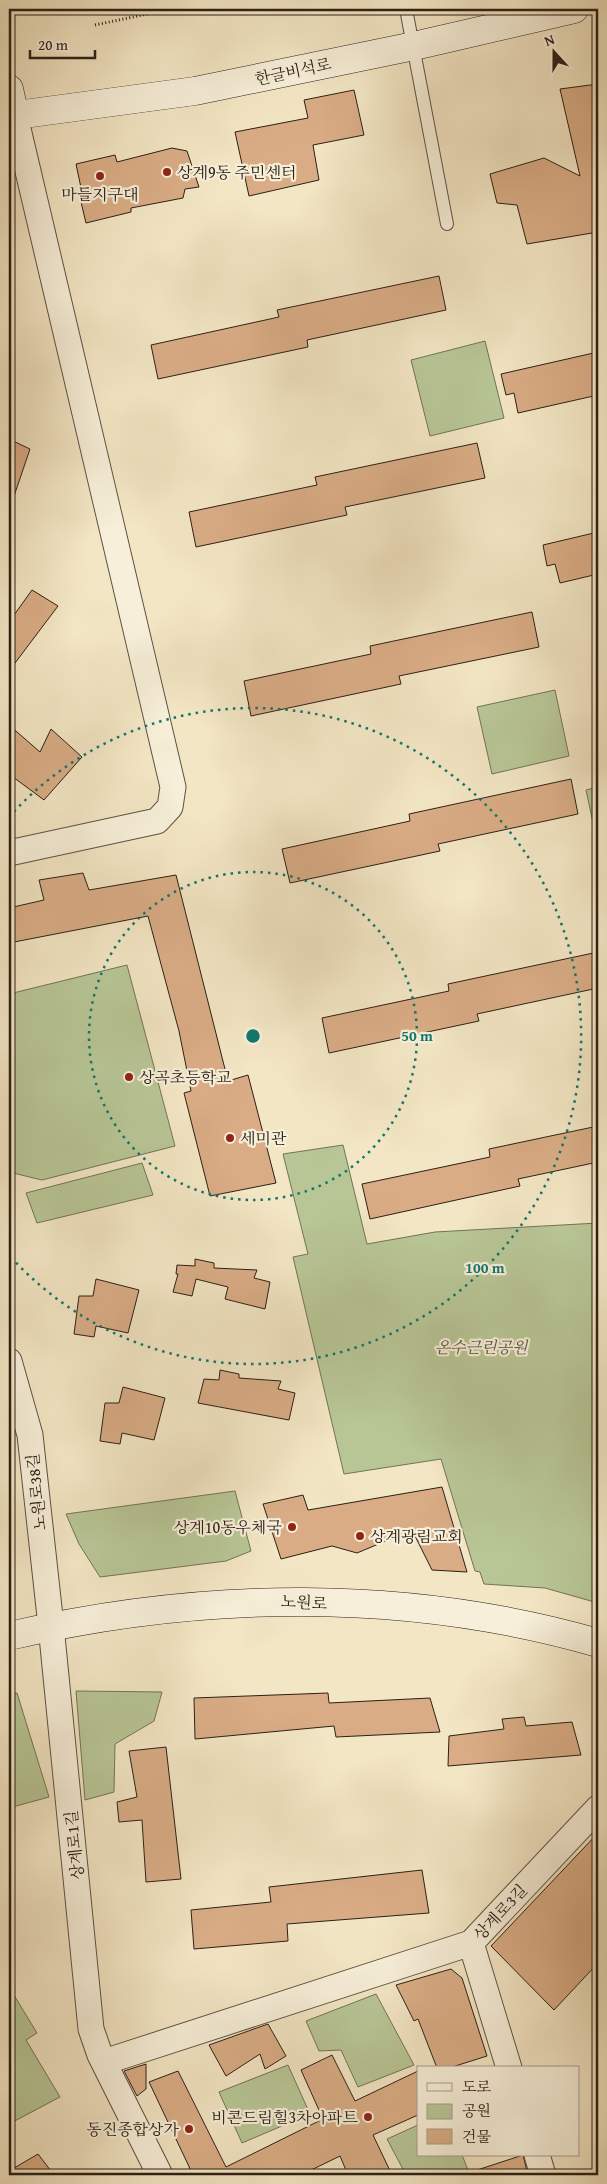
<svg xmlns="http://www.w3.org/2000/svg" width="607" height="2184" viewBox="0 0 607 2184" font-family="'Gentium Book Plus','Noto Serif KR',serif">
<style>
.green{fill:#b8c696;stroke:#727356}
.building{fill:#d9ac85;stroke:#2b2017}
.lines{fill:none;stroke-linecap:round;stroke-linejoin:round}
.lane-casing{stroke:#5d5242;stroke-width:14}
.street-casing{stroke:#5d5242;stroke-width:27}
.secondary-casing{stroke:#2b2017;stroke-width:29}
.path{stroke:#2b2017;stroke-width:3;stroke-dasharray:1 2.5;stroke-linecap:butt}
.lane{stroke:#f7efd9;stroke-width:12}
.street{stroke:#f7efd9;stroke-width:25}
.secondary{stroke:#f7efd9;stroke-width:28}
.ring{fill:none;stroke:#0f766e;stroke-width:2.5;stroke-dasharray:2.5 5}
.poi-dot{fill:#8f2418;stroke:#f7efd9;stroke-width:2}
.labels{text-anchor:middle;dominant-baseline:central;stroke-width:4.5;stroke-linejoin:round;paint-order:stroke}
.street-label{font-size:16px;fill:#2b2017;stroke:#f7efd9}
.poi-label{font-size:16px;fill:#2b2017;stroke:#f7efd9;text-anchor:start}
.park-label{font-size:16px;font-style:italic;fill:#55523d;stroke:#f7efd9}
.centre{fill:#0f766e;stroke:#f7efd9;stroke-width:2.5}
.ring-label{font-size:15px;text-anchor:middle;font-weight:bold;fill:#0f766e;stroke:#f7efd9;stroke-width:4.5;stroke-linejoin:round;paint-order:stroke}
</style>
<rect width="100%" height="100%" fill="#f3e6c4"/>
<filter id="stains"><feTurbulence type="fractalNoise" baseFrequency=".004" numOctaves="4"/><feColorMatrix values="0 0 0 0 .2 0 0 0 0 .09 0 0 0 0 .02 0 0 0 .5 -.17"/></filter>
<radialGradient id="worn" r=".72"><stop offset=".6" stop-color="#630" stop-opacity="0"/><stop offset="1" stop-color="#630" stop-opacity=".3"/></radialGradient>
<g class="green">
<polygon points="485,341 504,418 430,436 411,360"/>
<polygon points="555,690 569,756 492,774 477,707"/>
<polygon points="598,787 598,846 586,790"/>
<polygon points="127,965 175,1146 42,1180 9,1172 9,994"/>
<polygon points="343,1145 367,1244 435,1232 598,1223 598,1603 545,1588 484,1584 480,1572 475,1571 441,1459 344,1474 293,1257 308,1254 283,1154"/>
<polygon points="142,1163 153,1195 37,1223 26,1193"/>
<polygon points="235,1491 251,1551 226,1561 100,1577 79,1544 66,1514"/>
<polygon points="76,1691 162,1692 154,1721 115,1744 114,1792 85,1800"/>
<polygon points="17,1693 49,1797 9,1808 9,1695"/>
<polygon points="9,1987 37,2033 26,2040 60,2097 9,2124"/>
<polygon points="376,1994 414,2065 358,2087 341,2050 319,2051 306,2021"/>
<polygon points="288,2065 310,2114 242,2143 219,2092"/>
<polygon points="418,2125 418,2155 462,2155 470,2175 406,2175 387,2139"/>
</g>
<g class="building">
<polygon points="598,84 598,232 527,244 517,205 497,203 490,174 544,158 580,176 560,89"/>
<polygon points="354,90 364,135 313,145 319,180 249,196 235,132 308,118 304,100"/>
<polygon points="172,148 187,151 199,187 185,189 183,198 131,208 131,212 86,223 81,202 84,202 76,164 115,155 117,162"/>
<polygon points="439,276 446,310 307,340 308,347 158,379 151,345 279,317 277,310"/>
<polygon points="598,352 598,395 518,413 514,393 506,395 501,374"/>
<polygon points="9,439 30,449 12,502 9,501"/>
<polygon points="477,443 485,478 345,507 347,515 196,547 189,512 317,485 315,477"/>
<polygon points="598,532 598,574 560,583 555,564 547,566 543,545"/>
<polygon points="32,590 58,606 9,671 9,622"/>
<polygon points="532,612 539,647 399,676 401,684 251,716 244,681 371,654 370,646"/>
<polygon points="9,725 40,752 51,729 82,757 44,800 9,774"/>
<polygon points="571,779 578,814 438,844 440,851 290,883 282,849 410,821 409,814"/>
<polygon points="83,873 89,890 176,875 228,1081 248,1075 276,1183 210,1196 184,1093 191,1091 179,1031 148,916 9,943 9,908 44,900 39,880"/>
<polygon points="598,952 598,988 477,1014 479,1021 329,1053 322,1018 449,991 448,984"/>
<polygon points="598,1126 598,1162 518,1179 520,1186 370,1219 362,1184 490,1157 489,1149"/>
<polygon points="195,1259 214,1263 214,1268 257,1270 254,1278 270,1282 265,1309 225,1299 228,1287 196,1279 192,1296 173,1292 178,1274 176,1274 177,1265 195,1266"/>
<polygon points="96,1279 139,1290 128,1333 96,1326 94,1337 74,1334 79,1296 93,1296"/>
<polygon points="220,1370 239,1374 239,1378 281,1381 278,1389 295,1393 289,1420 198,1403 204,1379 219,1380"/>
<polygon points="123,1387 165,1398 154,1440 122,1433 120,1444 100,1441 105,1403 119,1403"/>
<polygon points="442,1487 467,1572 432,1570 412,1530 357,1553 332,1546 281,1559 263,1504 303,1495 308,1510"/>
<polygon points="328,1693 329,1703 430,1698 440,1732 336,1737 334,1726 195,1739 194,1698"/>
<polygon points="524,1717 526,1726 572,1722 581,1755 448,1766 449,1736 504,1729 502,1719"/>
<polygon points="166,1747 181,1879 146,1882 142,1820 119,1822 117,1802 137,1797 129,1751"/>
<polygon points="598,1833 598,1963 554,2010 491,1946"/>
<polygon points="422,1870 429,1913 287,1924 288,1941 194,1949 191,1910 271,1902 269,1887"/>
<polygon points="451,1969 462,1978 487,2056 449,2068 437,2068 418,2019 414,2021 396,1985"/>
<polygon points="268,2024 286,2056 265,2069 260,2054 226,2076 209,2045"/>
<polygon points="332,2055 355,2101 418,2071 418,2115 373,2135 392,2175 348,2175 340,2156 301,2175 193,2175 149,2082 178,2071 226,2167 323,2119 301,2070"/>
<polygon points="146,2064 146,2089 137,2096 124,2071"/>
<polygon points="38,2154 54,2175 9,2175 9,2171"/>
<polygon points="523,2155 528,2175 471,2175 471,2172"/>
</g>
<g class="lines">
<g class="lane-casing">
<polyline id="lane" points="406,9 447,224"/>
</g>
<g class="street-casing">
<g id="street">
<polyline points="9,853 157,821 170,807 173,787 15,116"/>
<polyline points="9,1361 30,1435 51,1626 91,2029 100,2055 160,2175"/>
<polyline points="471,1943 509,2068"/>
<polyline points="104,2062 471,1943 598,1808"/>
<polyline points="537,2155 543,2175"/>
</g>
</g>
<g class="secondary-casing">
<g id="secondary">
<polyline points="9,89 15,116"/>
<polyline points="9,116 195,91 414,46 574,9"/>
<path d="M 9,1636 C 202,1591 407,1588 598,1643"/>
</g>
</g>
<polyline class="path" points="95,25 171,9"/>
<use href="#lane" class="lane"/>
<use href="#street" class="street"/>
<use href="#secondary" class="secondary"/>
</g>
<g class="ring">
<circle cx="253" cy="1036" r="164"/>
<path d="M9 817A328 328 0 1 1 9 1255"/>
</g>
<g class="poi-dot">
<circle cx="167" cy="172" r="5"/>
<circle cx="100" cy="176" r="5"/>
<circle cx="129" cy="1077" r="5"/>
<circle cx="230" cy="1138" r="5"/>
<circle cx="292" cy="1527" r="5"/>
<circle cx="360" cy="1536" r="5"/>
<circle cx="368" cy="2117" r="5"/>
<circle cx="189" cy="2129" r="5"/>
</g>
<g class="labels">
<g class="street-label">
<text transform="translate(293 71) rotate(-12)">한글비석로</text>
<text transform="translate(36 1492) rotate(-96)">노원로38길</text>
<text transform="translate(304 1602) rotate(3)">노원로</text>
<text transform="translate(74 1845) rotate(-96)">상계로1길</text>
<text transform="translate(500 1912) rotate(-47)">상계로3길</text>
</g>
<g class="poi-label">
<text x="177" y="172">상계9동 주민센터</text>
<text x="100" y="194" text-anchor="middle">마들지구대</text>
<text x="139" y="1077">상곡초등학교</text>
<text x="240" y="1138">세미관</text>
<text x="282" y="1527" text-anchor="end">상계10동우체국</text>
<text x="370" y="1536">상계광림교회</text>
<text x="358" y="2117" text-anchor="end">비콘드림힐3차아파트</text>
<text x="179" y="2129" text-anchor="end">동진종합상가</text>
</g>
<g class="park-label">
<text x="481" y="1347">온수근린공원</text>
</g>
</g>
<circle cx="253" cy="1036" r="8" class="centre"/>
<g class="ring-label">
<text x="417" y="1041">50 m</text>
<text x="485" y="1273">100 m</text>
</g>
<rect width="607" height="2184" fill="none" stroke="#f3e6c4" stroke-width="30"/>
<rect x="10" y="10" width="587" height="2164" fill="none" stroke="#2b2017" stroke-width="2.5"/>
<rect x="15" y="15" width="577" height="2154" fill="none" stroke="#2b2017"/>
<rect x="417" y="2066" width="162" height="90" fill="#f7efd9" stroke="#a59c8b"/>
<rect x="427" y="2083" width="25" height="8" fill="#f7efd9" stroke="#a59c8b"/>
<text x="462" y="2092" font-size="15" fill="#2b2017">도로</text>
<rect x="427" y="2104" width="25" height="15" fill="#b8c696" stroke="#a59c8b"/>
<text x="462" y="2116" font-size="15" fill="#2b2017">공원</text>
<rect x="427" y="2129" width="25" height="15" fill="#d9ac85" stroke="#a59c8b"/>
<text x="462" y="2142" font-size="15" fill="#2b2017">건물</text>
<g transform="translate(554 52) rotate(339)" stroke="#f7efd9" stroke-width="4" paint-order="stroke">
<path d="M0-4L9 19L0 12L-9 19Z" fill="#2b2017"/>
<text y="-8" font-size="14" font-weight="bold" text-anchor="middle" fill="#2b2017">N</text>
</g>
<path d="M30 50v8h65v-8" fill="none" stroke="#2b2017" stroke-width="2.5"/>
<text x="38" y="50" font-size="15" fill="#2b2017" stroke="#f7efd9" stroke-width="4" paint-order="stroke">20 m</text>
<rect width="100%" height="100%" filter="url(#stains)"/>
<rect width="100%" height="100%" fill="url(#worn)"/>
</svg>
